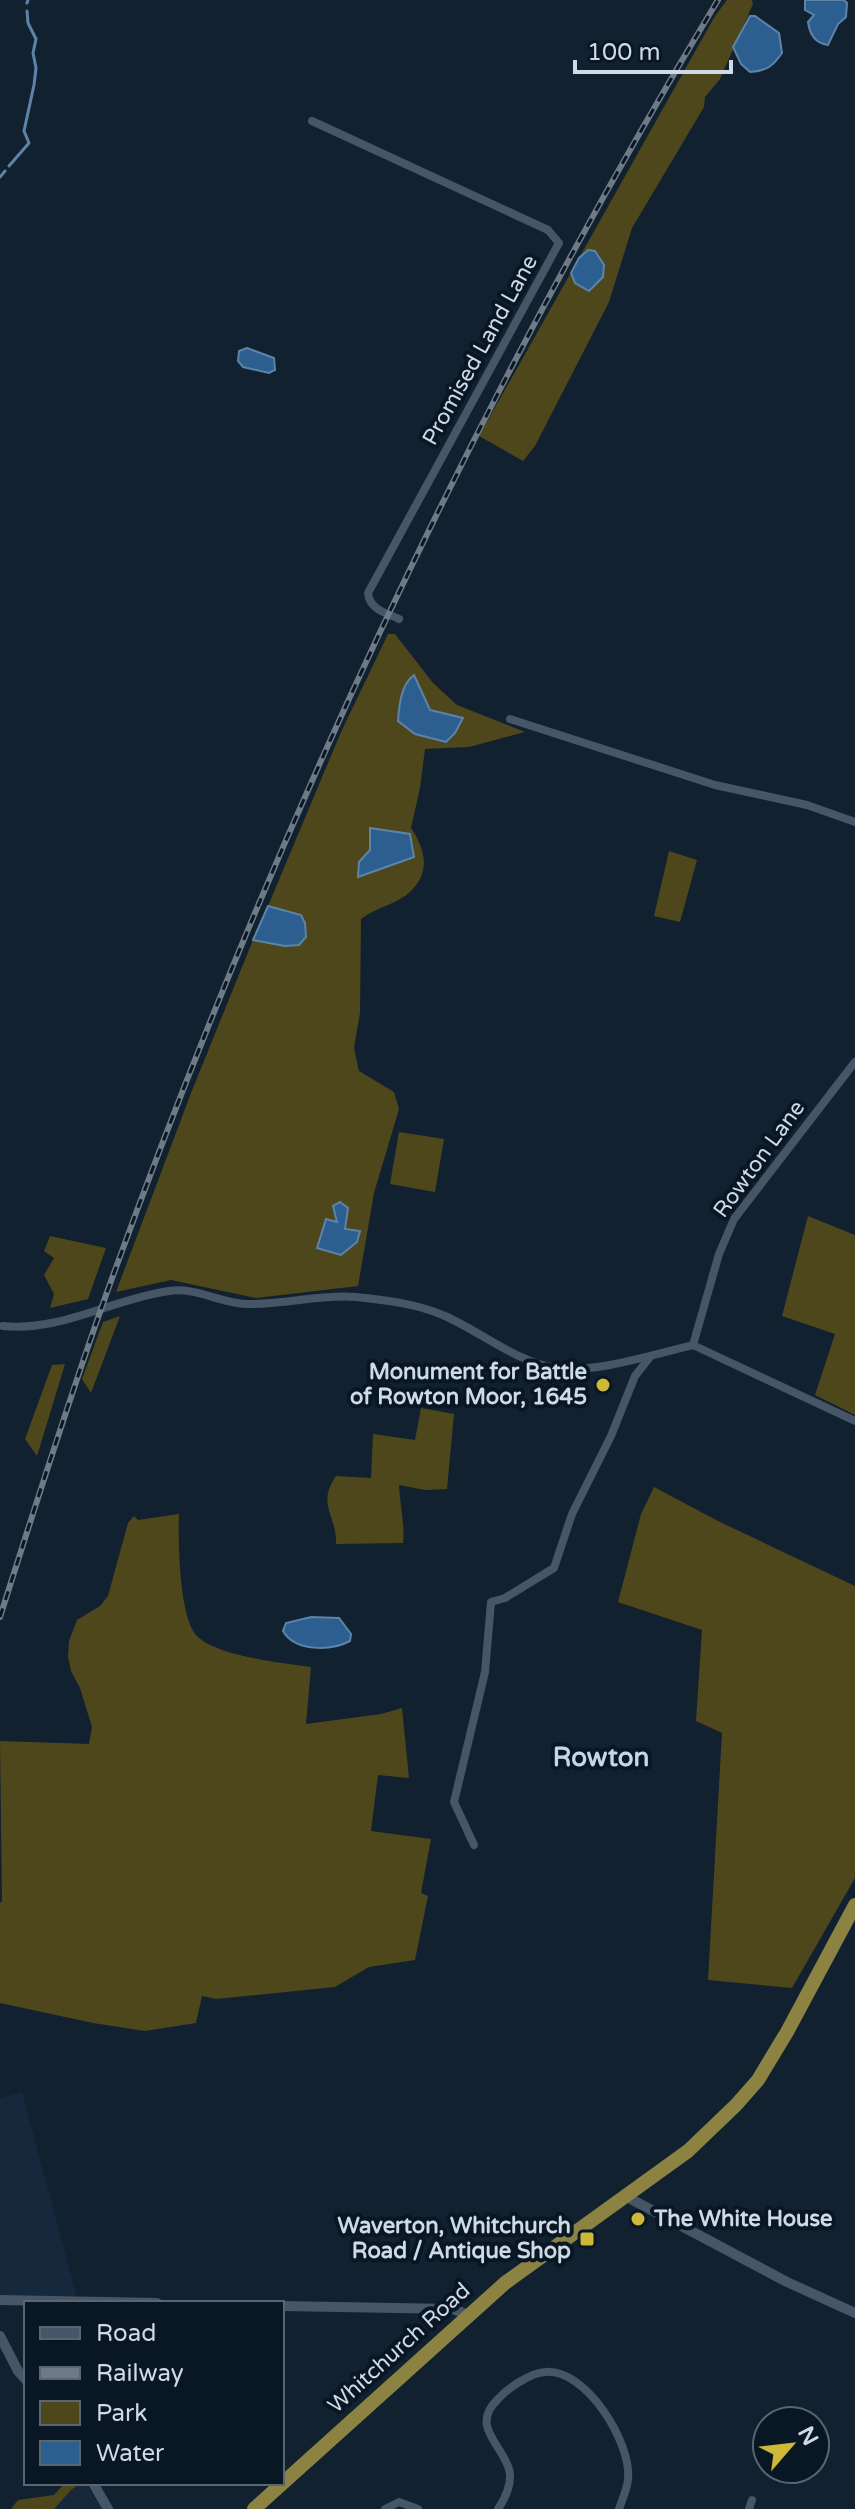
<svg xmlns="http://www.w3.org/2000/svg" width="855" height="2509" viewBox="0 0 855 2509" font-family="'Varela Round',sans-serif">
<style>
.built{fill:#15283c}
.green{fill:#4e471b;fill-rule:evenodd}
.water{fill:#2c5f8f;stroke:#5d84a8;stroke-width:2}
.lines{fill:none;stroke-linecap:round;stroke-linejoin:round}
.stream{stroke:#5d84a8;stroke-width:3}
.minor{stroke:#465667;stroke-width:8}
.tertiary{stroke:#465667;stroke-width:10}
.trunk{stroke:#8c8343;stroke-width:14}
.rail-casing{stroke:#6e7a86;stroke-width:6}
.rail{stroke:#091725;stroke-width:3;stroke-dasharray:9;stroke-linecap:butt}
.poi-dot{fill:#ceb837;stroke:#091725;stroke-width:3}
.labels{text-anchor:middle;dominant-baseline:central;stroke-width:8;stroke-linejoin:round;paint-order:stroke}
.street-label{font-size:22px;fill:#d0dae4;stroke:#091725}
.poi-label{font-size:22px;font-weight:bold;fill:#d0dae4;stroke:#091725;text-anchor:end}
.quarter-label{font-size:26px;font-weight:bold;fill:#c4d7ea;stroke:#091725}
</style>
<rect width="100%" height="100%" fill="#12212f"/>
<g class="built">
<polygon points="22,2092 78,2301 0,2300 0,2098"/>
<polygon points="65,2483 85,2483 102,2509 11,2509 18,2500 54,2495"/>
</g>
<g class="green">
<polygon points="727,0 752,0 753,4 720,79 705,97 704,107 632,228 609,302 535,446 523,461 479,436 715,16"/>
<path d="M 388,634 L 395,634 L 433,683 L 457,705 L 525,732 L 469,747 L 425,749 L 420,788 L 411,828 C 425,849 431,871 411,891 C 398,904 376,907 361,919 L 360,1013 L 354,1048 L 359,1071 L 394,1092 L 399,1109 L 374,1193 L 358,1286 L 256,1298 L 171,1280 L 116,1292 L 191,1093 L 253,940 L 285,946 L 293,944 L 301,915 L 268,906 L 341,732 ZM 370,850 L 414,857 L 358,877 Z"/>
<polygon points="669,851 697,860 680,922 654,916"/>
<polygon points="399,1132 444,1139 435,1192 390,1184"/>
<polygon points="808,1216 855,1235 855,1415 815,1395 835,1334 782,1316"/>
<polygon points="50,1236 106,1248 88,1299 50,1308 54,1294 44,1275 54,1258 44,1251"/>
<polygon points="120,1316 91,1393 82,1379 103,1322"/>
<polygon points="65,1364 37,1456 25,1439 52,1365"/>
<path d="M 421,1408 L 454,1414 L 447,1489 L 425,1490 L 399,1485 C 400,1505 405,1524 403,1543 L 336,1544 C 337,1515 316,1505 336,1476 L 371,1478 L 373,1434 L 415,1440 Z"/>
<polygon points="654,1487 718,1521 855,1586 855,1878 792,1988 708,1980 722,1733 696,1721 702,1630 618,1602 641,1514"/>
<path d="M 179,1514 C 178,1540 179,1618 197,1636 C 216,1656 283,1663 311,1667 L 306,1724 L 381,1714 L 402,1708 L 409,1778 L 378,1775 L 371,1831 L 431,1839 L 421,1893 L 428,1896 L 415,1960 L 369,1967 L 335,1987 L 216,1999 L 202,1996 L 196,2023 L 145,2031 L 93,2023 L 0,2003 L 0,1903 L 2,1901 L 0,1741 L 89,1744 L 92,1727 L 80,1688 L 71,1671 L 68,1657 L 69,1641 L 77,1620 L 100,1606 L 108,1596 L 128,1523 L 134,1516 L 138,1520 Z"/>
<polygon points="65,2483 81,2483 71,2490 54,2509 11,2509 18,2500 54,2495"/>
</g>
<g class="water">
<path d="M 805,0 L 844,0 L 847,3 L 846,17 L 838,24 L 828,45 C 815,43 810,35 808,22 L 814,15 L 805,10 Z"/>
<path d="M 750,16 L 755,16 L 779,33 L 782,53 C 773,66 767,71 750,72 L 741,64 L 733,47 Z"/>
<polygon points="588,250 595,251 604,265 603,277 589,291 575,283 571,273 579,258"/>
<polygon points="247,348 274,358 275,370 269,373 243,367 238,361 239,351"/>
<path d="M 414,675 L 430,710 L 463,718 L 455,733 L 446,742 L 415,734 L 398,721 C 399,706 401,684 414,675 Z"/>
<polygon points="370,828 410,834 414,857 358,877 359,862 370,850"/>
<polygon points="268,906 301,915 305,923 306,937 299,945 285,946 253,940"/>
<polygon points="340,1202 348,1208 345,1229 360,1231 357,1242 341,1255 317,1248 326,1219 337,1222 333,1206"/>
<path d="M 311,1617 L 339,1618 L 351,1634 L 350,1641 C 331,1651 295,1652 283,1631 L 286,1623 Z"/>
</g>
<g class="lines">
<g class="stream">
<polyline points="27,3 28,0"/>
<polyline points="9,166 29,143 24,131 34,85 36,68 33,53 36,39 28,23 27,11"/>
<polyline points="0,177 5,171"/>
</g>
<g class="minor">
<path d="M 312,121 L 548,230 L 559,243 L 368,593 C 369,609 386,613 399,619"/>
<polyline points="510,719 715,785 807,805 855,822"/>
<path d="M 3,1326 C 61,1332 112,1299 169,1291 C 195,1287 221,1303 246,1304 C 283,1305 320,1294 356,1297 C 386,1300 418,1304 445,1316 C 481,1332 515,1361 555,1368 C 592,1374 656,1354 693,1345"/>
<polyline points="693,1345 719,1254 734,1219 855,1062"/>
<polyline points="693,1345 855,1421"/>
<polyline points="474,1845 454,1802 485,1672 491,1602 505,1598 554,1568 572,1514 611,1436 635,1376 650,1357"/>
<polyline points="385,2509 399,2502 418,2509"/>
<path d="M 498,2509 C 505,2499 513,2482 509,2469 C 501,2443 470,2426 498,2399 C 508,2388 530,2373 545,2372 C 586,2368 632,2443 628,2480 C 627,2489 622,2500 619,2509"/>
<polyline points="749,2509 752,2500"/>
</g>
<g class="tertiary">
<polyline points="627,2197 787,2282 855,2313"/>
<polyline points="0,2300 157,2303"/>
<polyline points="282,2306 453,2309 468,2315"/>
<polyline points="0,2336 18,2371 26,2380"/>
<polyline points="93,2483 108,2509"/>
</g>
<polyline class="trunk" points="254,2509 505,2283 688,2151 736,2105 758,2080 787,2032 855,1905"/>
<g class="rail-casing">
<path id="rail" d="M 0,1617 C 34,1510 68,1402 106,1295 C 268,845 471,409 718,0"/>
</g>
<use href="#rail" class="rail"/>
</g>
<g class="poi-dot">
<circle cx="603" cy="1385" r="8"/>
<circle cx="638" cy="2219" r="8"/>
<rect x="579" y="2231" width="16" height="16" rx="4"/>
</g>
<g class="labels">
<g class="street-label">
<text transform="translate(480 350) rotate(-61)">Promised Land Lane</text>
<text transform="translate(759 1159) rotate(-54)">Rowton Lane</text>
<text transform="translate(399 2348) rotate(-42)">Whitchurch Road</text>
</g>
<g class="poi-label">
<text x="587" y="1372">Monument for Battle<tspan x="587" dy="25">of Rowton Moor, 1645</tspan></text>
<text x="654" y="2219" text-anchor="start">The White House</text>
<text x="571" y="2226">Waverton, Whitchurch<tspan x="571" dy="25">Road / Antique Shop</tspan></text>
</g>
<g class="quarter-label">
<text x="601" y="1757">Rowton</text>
</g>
</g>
<rect x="24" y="2301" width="260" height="184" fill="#091725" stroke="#596571" stroke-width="2"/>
<rect x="40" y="2327" width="40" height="12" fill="#465667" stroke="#596571" stroke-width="2"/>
<text x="96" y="2341" font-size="24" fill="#d0dae4">Road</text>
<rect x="40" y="2367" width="40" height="12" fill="#6e7a86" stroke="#596571" stroke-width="2"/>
<text x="96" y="2381" font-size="24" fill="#d0dae4">Railway</text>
<rect x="40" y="2401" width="40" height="24" fill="#4e471b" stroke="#596571" stroke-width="2"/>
<text x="96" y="2421" font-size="24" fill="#d0dae4">Park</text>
<rect x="40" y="2441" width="40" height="24" fill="#2c5f8f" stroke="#596571" stroke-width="2"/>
<text x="96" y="2461" font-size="24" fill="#d0dae4">Water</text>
<g transform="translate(791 2445) rotate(62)"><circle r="38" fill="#091725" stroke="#596571" stroke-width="2"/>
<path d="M0-6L14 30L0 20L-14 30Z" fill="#ceb837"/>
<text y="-12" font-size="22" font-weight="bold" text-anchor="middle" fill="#d0dae4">N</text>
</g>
<path d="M575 60v12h156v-12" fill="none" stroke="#d0dae4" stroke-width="4"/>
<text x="587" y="60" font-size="24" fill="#d0dae4" stroke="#091725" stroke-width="6" paint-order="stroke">100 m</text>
</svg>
